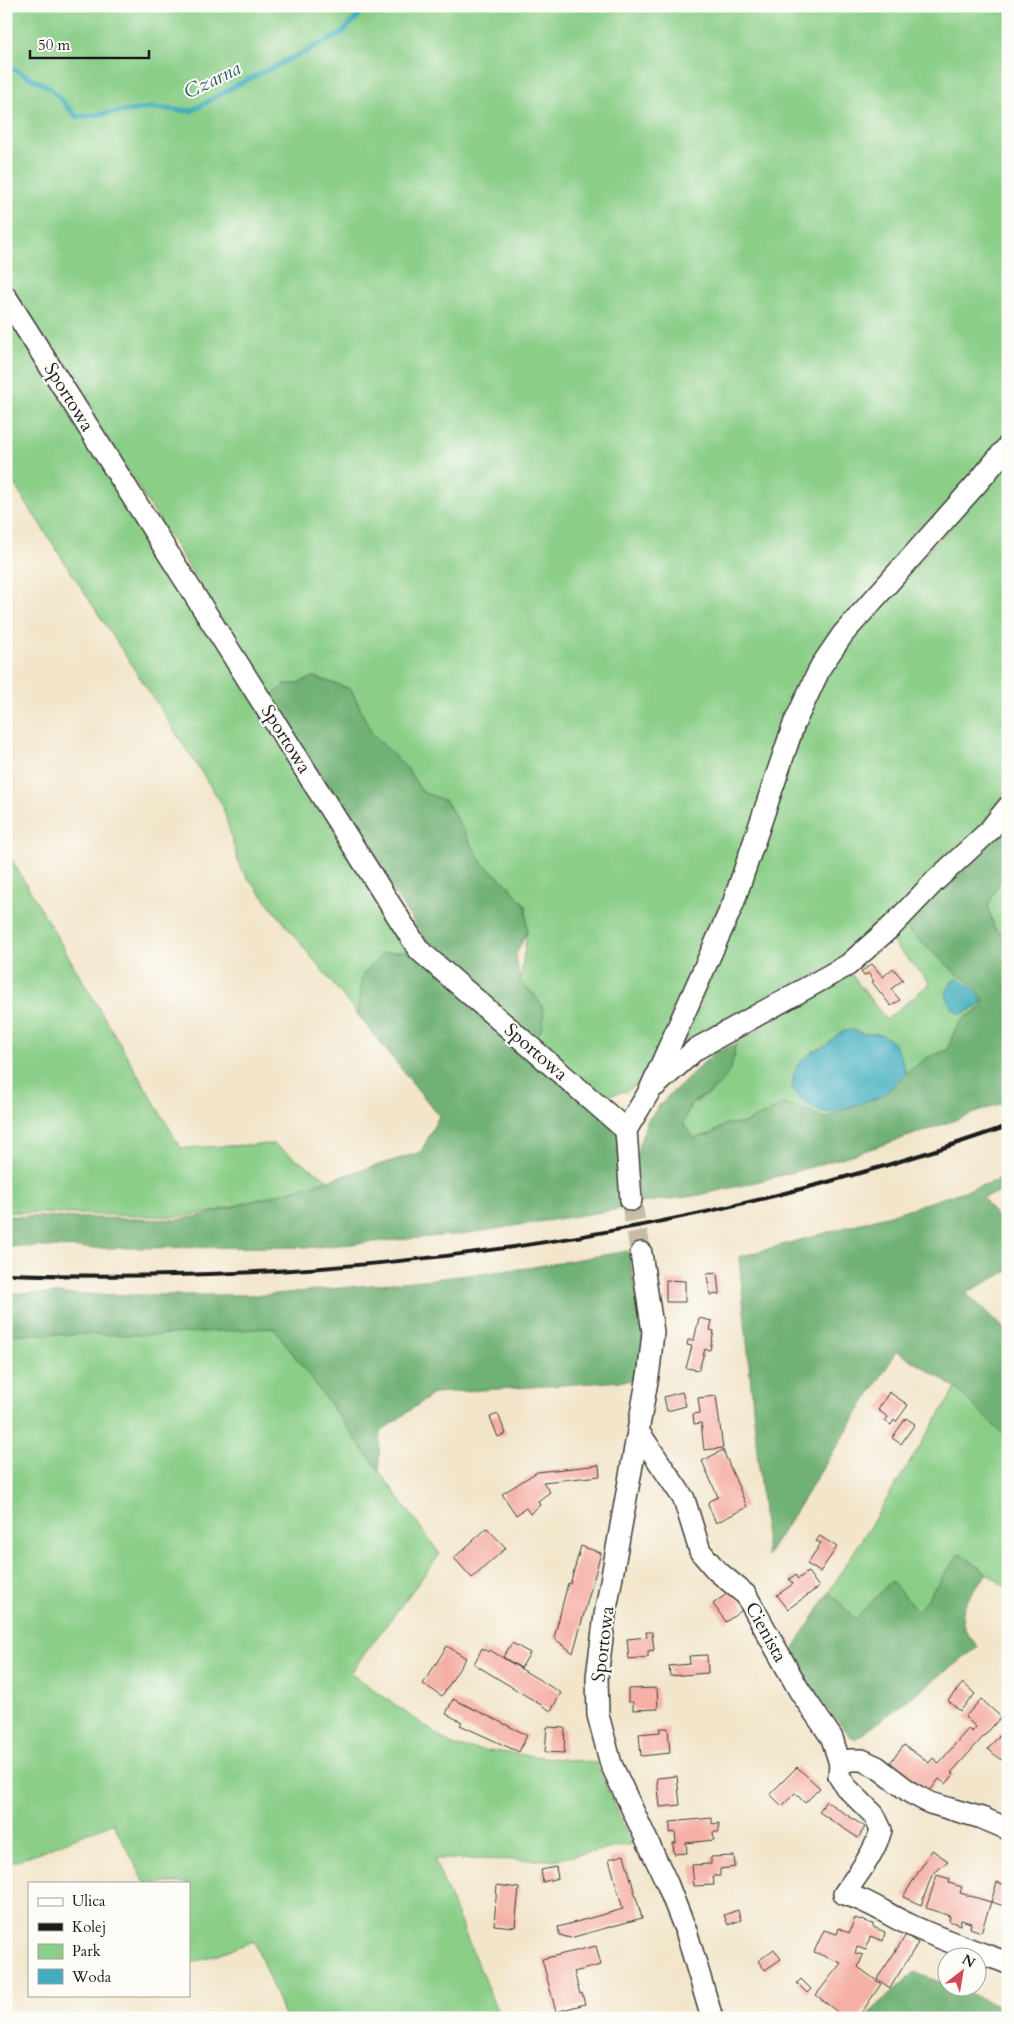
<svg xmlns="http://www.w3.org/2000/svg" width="1014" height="2024" viewBox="0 0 1014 2024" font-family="Cardo,serif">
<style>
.green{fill:#8ace88;stroke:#537552}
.forest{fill:#6fb174;stroke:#466648}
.water{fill:#41adbf;stroke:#2e646e}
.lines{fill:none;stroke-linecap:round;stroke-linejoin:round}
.stream{stroke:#41adbf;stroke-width:5}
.building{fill:#f5afa4}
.minor-tunnel{stroke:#c7bda7;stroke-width:21;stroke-dasharray:21 11;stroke-linecap:butt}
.minor-casing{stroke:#3c3a36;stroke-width:24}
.minor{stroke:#fff;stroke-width:21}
.rail{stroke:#1c1c1c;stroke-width:4}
.labels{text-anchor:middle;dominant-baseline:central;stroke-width:4;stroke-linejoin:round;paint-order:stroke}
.street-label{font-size:19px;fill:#1c1c1c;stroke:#fdfcf7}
.water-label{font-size:20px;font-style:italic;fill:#2d5d65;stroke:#fdfcf7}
</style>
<rect width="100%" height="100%" fill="#fdfcf7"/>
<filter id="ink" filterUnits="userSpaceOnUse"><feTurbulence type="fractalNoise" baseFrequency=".02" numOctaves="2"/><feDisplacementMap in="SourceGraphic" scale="10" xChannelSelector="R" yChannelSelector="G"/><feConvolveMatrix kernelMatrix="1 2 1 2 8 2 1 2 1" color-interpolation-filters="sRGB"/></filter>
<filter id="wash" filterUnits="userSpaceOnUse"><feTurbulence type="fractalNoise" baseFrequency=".0096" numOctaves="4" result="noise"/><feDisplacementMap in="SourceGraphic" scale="20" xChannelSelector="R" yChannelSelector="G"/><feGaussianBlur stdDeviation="1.12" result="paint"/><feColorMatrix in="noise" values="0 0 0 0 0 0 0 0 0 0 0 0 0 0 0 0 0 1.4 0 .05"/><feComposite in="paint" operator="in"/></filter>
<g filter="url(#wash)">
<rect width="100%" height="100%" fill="#f2e5ca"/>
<g class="green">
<polygon points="6,6 1008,6 1008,437 824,651 726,907 654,1074 626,1091 610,1095 594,1092 535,1040 535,994 520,983 527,932 526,906 505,882 482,863 446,801 422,792 407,768 371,732 351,689 314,677 296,684 284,684 271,697 6,278"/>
<polygon points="6,307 419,950 362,976 358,1015 240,868 222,804 6,472"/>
<polygon points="1004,468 1008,471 1008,799 857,950 677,1058 729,935 807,714 837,657 886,597"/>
<polygon points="6,850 181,1148 273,1144 329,1180 216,1211 177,1217 6,1212"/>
<polygon points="1008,869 1008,939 994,928 988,906 1003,874"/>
<path d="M 903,926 L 957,974 L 975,985 L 984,1000 L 981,1009 C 959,1020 955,1026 948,1050 L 928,1057 L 898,1079 L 882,1096 L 860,1103 L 827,1119 L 804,1109 L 763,1115 L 742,1124 L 726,1124 L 711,1134 L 694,1138 L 683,1124 L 691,1104 L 711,1093 L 734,1058 L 735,1044 L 850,972 L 886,1020 L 930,983 L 890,940 Z"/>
<polygon points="274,1328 440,1554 350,1673 455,1747 596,1763 632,1844 553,1860 434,1859 500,2018 285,2018 254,1941 189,1964 189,1883 145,1883 113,1823 6,1865 6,1332 67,1335"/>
<polygon points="956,1388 1008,1440 1008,1589 960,1553 918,1611 855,1619 829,1592"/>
</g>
<g class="forest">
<path d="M 314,677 L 351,689 L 371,732 L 407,768 L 422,792 L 446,801 L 482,863 L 505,882 L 526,906 L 527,932 L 516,954 L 520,983 C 542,1000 553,1014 535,1040 L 434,952 L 392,890 L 271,697 L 284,684 L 296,684 Z"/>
<path d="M 1008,816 L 1008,869 L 1003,874 L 988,906 L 994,928 L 1008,939 L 1008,1101 C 907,1138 805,1173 699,1195 C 679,1199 659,1200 639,1203 L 635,1165 L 639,1145 L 647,1121 L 662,1102 L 713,1054 L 735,1044 C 733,1079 719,1088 690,1104 L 683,1124 L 694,1138 L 711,1134 L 726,1124 L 742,1124 L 763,1115 L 784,1104 L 827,1119 L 860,1103 L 882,1096 L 898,1079 L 928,1057 L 948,1050 C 955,1026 959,1019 981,1009 L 984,1000 L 975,985 L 957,974 L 903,926 Z"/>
<polygon points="419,950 626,1130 633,1207 463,1234 317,1247 90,1248 6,1246 6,1216 177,1220 204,1215 329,1180 421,1152 439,1116 358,1015 362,976 383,953"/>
<polygon points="1008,1177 1008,1190 983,1197 1008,1234 1008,1271 966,1293 1008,1332 1008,1440 956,1388 897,1351 767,1556 739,1257 890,1215"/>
<polygon points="628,1251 645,1336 639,1380 434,1393 380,1432 379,1471 274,1328 155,1335 6,1334 6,1293 134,1295 266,1295 434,1279 527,1268"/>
<path d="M 960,1553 L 987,1574 C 977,1587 959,1604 963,1623 C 964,1631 973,1640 978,1647 L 854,1740 L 786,1661 L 829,1592 L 856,1619 L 891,1581 L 918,1611 Z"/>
<polygon points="914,1972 1008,2009 1008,2018 864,2018"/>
</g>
<g class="water">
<path d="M 957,978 L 974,988 L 982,1001 L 979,1006 L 961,1014 C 951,1011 948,1003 946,993 L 952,981 Z"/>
<path d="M 854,1030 C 862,1035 868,1033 877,1034 C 895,1036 902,1058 906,1073 L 882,1096 L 831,1113 L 815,1109 L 802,1100 L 792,1089 C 793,1070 797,1061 814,1051 C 817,1049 822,1048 825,1046 C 839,1036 832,1032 854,1030 Z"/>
</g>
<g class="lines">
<polyline class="stream" points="6,65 50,88 77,117 152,108 191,111 237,85 341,34 368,6"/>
</g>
<g id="blocks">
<g class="building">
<polygon points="872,964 883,977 893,968 903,980 891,989 900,1000 891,1006 872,982 874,981 868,973 864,976 861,972"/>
<polygon points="717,1273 719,1294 710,1295 707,1274"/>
<polygon points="666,1280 685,1281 685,1302 666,1302"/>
<polygon points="699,1318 712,1321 710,1330 714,1331 710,1350 705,1349 699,1370 686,1368 692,1346 687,1345 688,1340 694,1340"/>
<polygon points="682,1392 686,1406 667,1411 664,1397"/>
<polygon points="889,1392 908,1405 896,1422 894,1420 891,1425 885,1421 888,1417 878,1410"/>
<polygon points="716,1396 723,1448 704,1450 701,1423 694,1424 693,1414 700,1413 698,1398"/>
<polygon points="498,1414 506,1434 498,1437 490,1417"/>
<polygon points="906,1418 915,1424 901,1444 892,1438"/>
<polygon points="723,1450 747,1507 716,1523 708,1504 709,1501 718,1497 702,1461"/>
<polygon points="599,1465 600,1476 543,1482 550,1492 538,1501 540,1505 530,1514 526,1508 516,1515 502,1494 537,1472"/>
<polygon points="487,1528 506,1548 472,1578 454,1558"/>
<polygon points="820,1536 837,1547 820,1572 807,1564 821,1543 816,1541"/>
<polygon points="581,1546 601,1553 573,1653 554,1638 568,1583 570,1584"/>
<polygon points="808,1572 819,1587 788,1609 777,1595 793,1584 789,1579 795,1575 798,1579"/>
<polygon points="732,1590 745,1608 726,1622 713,1604"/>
<polygon points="646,1632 652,1632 654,1650 648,1651 648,1657 629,1659 627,1639 647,1637"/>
<polygon points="512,1643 530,1653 521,1668 503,1657"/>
<polygon points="447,1646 466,1658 442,1696 423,1684"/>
<polygon points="482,1648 489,1652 490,1650 561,1693 551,1711 474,1664"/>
<polygon points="707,1655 708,1673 670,1676 669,1666 690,1664 689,1656"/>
<polygon points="963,1683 975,1694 960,1711 948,1700"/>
<polygon points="657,1688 658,1709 633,1710 633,1702 628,1702 628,1689"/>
<polygon points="453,1699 527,1735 519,1752 460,1725 462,1722 446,1714"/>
<polygon points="981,1699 1001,1717 951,1773 954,1774 946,1784 939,1779 929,1792 923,1789 889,1764 904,1745 929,1763 933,1758 939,1763 968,1729 972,1732 976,1727 965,1717"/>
<polygon points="1008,1725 1008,1751 1001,1760 988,1749"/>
<polygon points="547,1727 565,1728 564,1753 545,1752"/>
<polygon points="660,1728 668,1728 670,1753 641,1756 639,1734 660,1732"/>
<polygon points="797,1767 820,1788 805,1803 795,1793 782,1806 770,1794"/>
<polygon points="677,1776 680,1805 660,1807 657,1778"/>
<polygon points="826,1801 865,1827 858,1838 819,1812"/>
<polygon points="712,1818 712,1824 719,1823 719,1832 713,1832 714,1840 686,1843 687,1853 674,1854 673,1843 676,1843 675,1832 670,1833 670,1822"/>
<polygon points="932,1850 948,1861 932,1875 921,1905 903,1897"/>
<polygon points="624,1855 642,1918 570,1938 560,1935 558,1927 623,1909 609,1859"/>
<polygon points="734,1856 735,1867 720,1869 720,1876 713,1876 714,1885 694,1886 692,1865 711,1864 711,1857"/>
<polygon points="556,1867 558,1878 543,1882 541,1870"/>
<polygon points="937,1875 950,1879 949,1883 962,1887 960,1893 991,1902 981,1932 970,1928 971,1923 961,1920 960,1925 949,1921 950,1916 926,1908"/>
<polygon points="997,1882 1008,1886 1008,1907 991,1902"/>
<polygon points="497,1885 519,1888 515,1927 494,1925"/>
<polygon points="738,1910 741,1920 728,1925 724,1915"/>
<polygon points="855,1918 873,1924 873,1927 885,1932 883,1941 870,1936 866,1950 857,1947 855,1953 863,1955 858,1967 881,1984 858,2018 845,2018 816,1995 841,1963 814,1952 824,1930 837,1934 839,1928 849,1933"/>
<polygon points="906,1935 918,1943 890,1988 877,1979"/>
<polygon points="596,1946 601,1965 574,1972 580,1994 582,1993 585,2004 556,2012 542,1959"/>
<polygon points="774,1949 781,1959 765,1970 758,1961"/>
<polygon points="801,1979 811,1989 807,1993 797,1983"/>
</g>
</g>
</g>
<g filter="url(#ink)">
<use href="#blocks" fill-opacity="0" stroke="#3c3a36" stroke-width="1"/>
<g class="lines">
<polyline class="minor-tunnel" points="631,1200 641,1253"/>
<g class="minor-casing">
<g id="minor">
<polyline points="6,297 419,950 626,1130"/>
<polyline points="655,1086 696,1049 848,965 893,925 936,880 988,832 1008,807"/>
<polyline points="631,1200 626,1130 649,1092 733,904 794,724 821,666 843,634 979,481 1008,446"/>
<polyline points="641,1253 653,1332 649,1370 605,1615 597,1677 598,1715 611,1764 667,1883 687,1934 712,2018"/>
<polyline points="638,1431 684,1499 700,1551 716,1570 746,1595 799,1690 832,1738 840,1764"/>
<path d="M 1008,1829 L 982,1818 L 930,1803 L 911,1793 L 877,1767 L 862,1760 L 850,1760 L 840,1764 L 839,1776 L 846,1787 L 874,1815 L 881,1830 C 874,1854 858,1874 844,1894 C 869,1900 887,1915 910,1925 C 942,1940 975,1951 1008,1963"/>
</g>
</g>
<use href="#minor" class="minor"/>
<path class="rail" d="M 6,1274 C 346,1286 687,1239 1008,1126"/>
</g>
</g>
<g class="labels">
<g class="street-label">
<text transform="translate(69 397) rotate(58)">Sportowa</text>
<text transform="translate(286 739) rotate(58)">Sportowa</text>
<text transform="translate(536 1052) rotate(41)">Sportowa</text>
<text transform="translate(766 1632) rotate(61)">Cienista</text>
<text transform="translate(603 1644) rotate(-83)">Sportowa</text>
</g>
<g class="water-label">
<text transform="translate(212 80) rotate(-26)">Czarna</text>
</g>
</g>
<rect width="1014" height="2024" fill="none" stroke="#fdfcf7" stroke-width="25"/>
<rect x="28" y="1882" width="162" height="115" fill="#fdfcf7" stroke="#a3a29f"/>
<rect x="38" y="1898" width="25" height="8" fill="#ffffff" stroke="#a3a29f"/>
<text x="72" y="1906" font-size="15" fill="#1c1c1c">Ulica</text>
<rect x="38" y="1923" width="25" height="8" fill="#1c1c1c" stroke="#a3a29f"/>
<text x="72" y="1932" font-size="15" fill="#1c1c1c">Kolej</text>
<rect x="38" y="1944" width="25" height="15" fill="#8ace88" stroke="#a3a29f"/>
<text x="72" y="1956" font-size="15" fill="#1c1c1c">Park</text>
<rect x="38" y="1969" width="25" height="15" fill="#41adbf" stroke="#a3a29f"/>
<text x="72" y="1982" font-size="15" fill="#1c1c1c">Woda</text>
<g transform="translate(962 1972) rotate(31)"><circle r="24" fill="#fdfcf7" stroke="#a3a29f"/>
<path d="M0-4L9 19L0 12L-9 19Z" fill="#d1495b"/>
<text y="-8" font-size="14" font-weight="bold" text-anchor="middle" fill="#1c1c1c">N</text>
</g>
<path d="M30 50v8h119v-8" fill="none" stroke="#1c1c1c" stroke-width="2.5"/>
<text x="38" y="50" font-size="15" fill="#1c1c1c" stroke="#fdfcf7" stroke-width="4" paint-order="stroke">50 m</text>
</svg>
